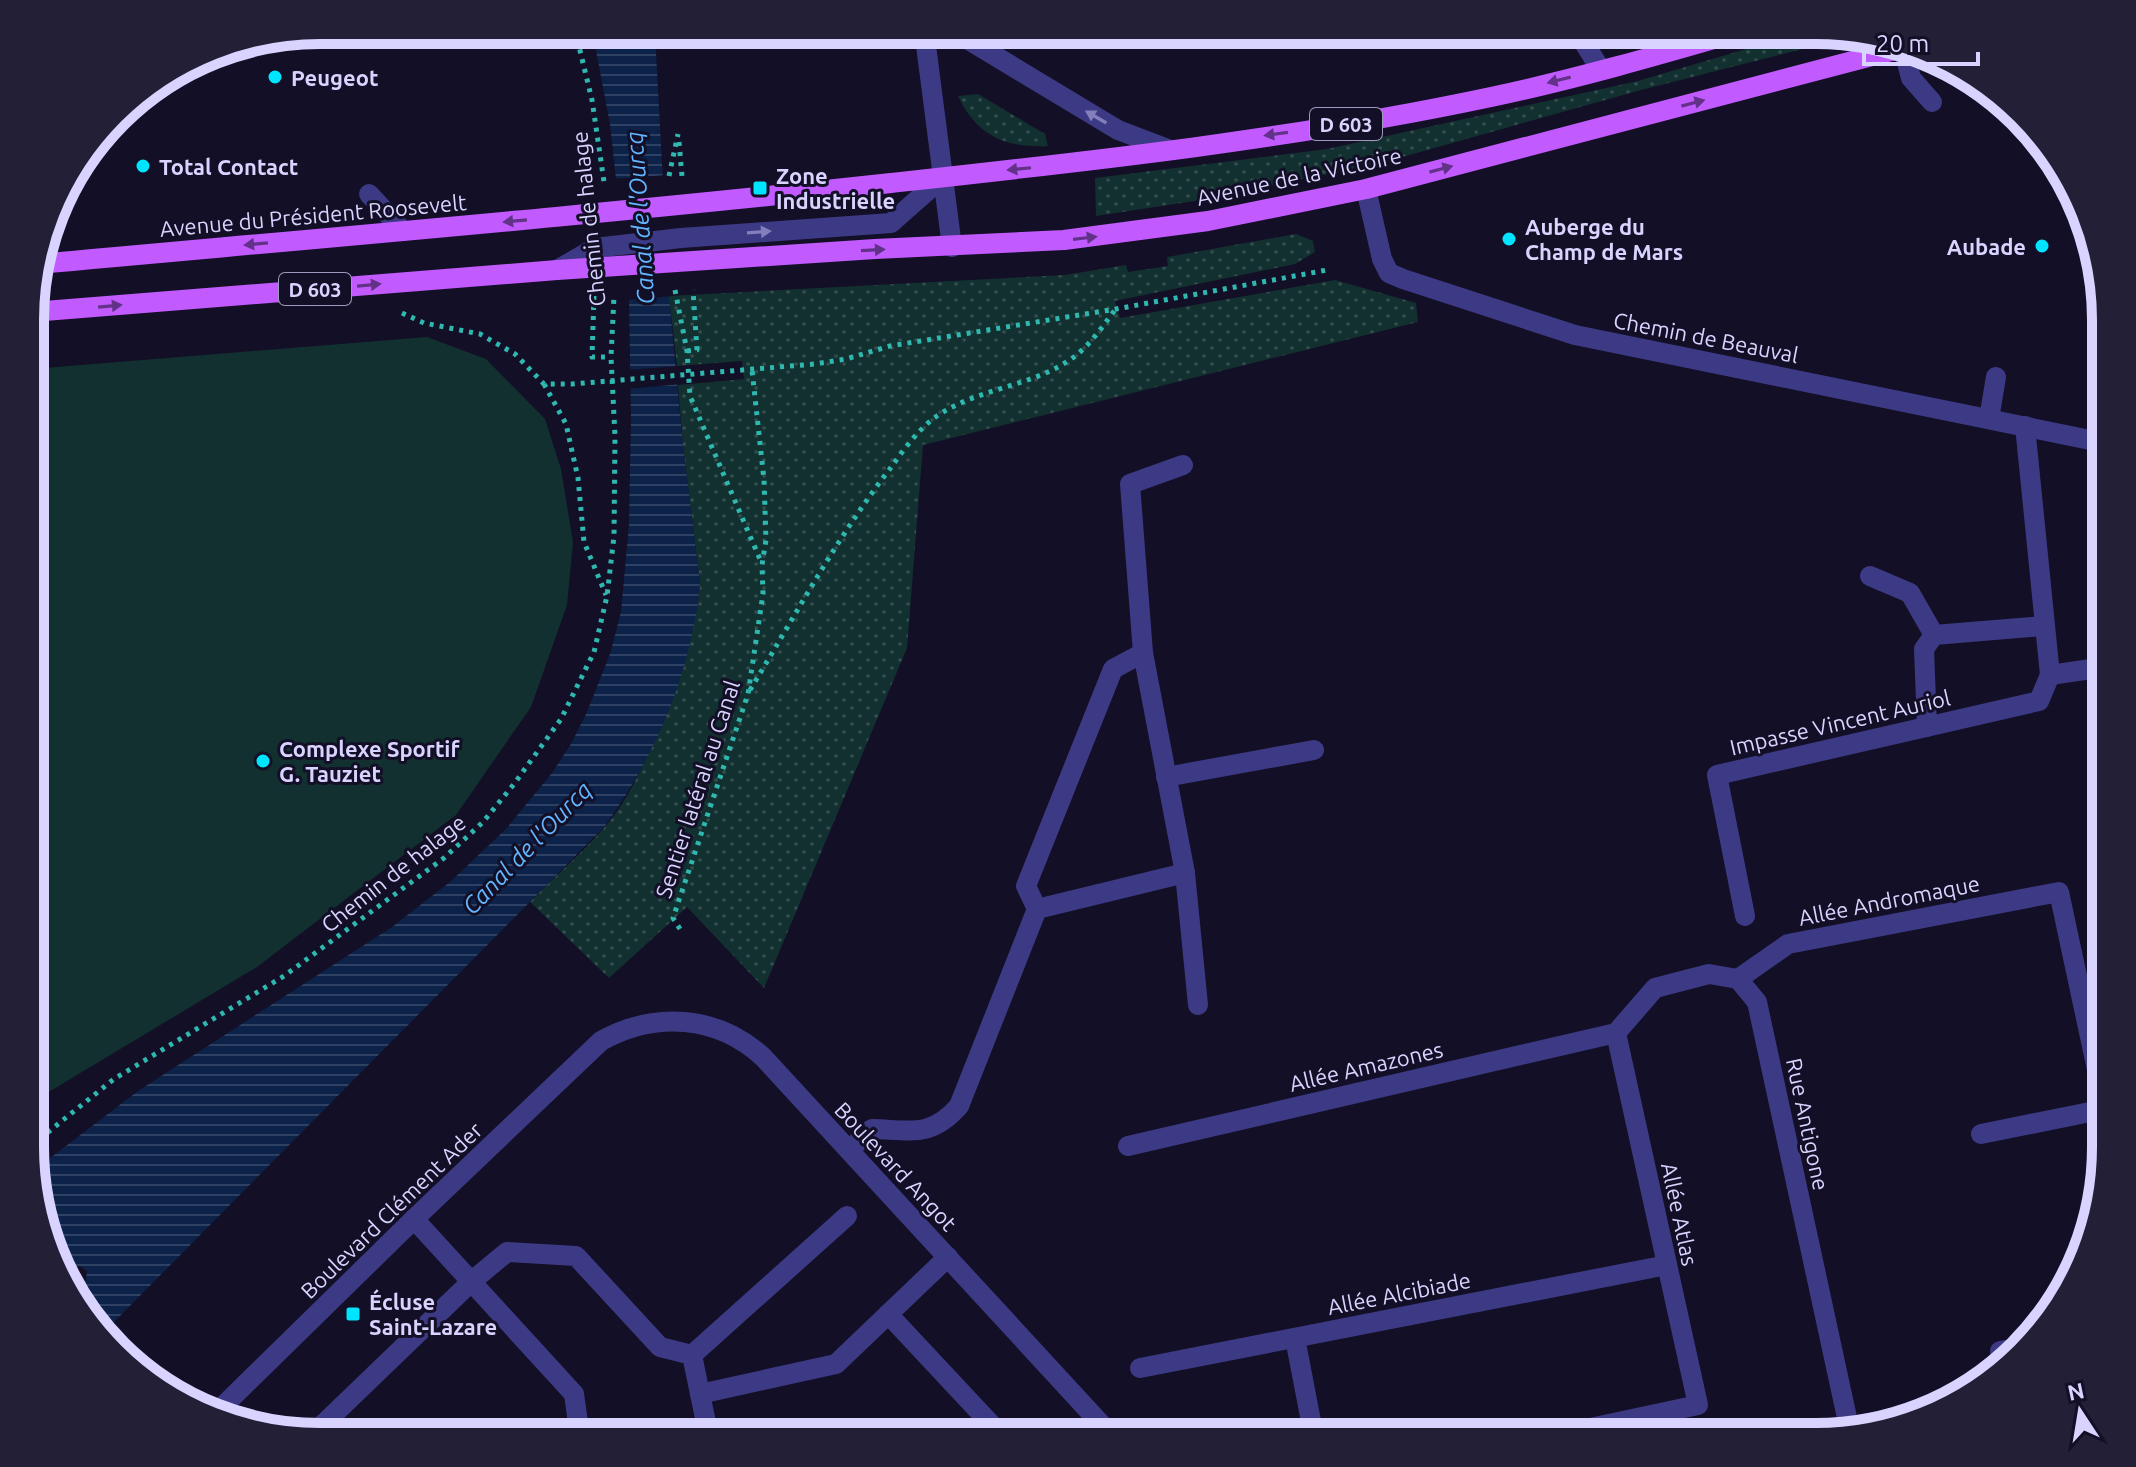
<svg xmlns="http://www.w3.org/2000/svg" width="2136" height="1467" viewBox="0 0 2136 1467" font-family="Ubuntu,sans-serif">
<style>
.grass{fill:url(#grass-dots)}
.pitch{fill:#12302f}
.water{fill:url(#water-rules)}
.pier{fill:#130f26}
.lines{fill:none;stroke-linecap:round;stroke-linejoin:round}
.path{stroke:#2fb8b0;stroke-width:5;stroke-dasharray:4 6;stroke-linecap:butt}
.minor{stroke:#3d3a85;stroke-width:20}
.major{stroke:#c25bff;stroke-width:20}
.oneway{fill:#623188}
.oneway2{fill:#837fbc}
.poi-dot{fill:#00e5ff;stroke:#130f26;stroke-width:3}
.labels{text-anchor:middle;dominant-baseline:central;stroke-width:6;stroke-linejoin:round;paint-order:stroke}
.shield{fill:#130f26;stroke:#9e99be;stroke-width:2}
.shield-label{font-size:20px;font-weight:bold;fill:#d9d4ff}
.poi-label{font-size:22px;font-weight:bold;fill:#d9d4ff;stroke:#130f26;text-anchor:start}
.street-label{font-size:22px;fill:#d9d4ff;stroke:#130f26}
.water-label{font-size:24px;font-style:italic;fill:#62b6ff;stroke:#130f26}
.rim{fill:none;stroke:#d9d4ff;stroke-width:10}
</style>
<defs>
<pattern id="grass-dots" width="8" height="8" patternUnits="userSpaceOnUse" patternTransform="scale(2)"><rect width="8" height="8" fill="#12302f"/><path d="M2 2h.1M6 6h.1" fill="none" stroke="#344d4e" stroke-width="1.8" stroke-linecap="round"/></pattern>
<pattern id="water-rules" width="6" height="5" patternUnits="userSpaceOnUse" patternTransform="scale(2)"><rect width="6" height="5" fill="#0c2248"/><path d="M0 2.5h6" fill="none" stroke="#2f4163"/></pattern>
</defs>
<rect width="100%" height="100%" fill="#130f26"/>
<g class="grass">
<polygon points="1807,31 1835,31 1858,35 1641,90 1381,163 1201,200 1096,216 1095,178 1327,149 1638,81"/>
<path d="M 978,94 L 1045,134 L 1048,146 C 1005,148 977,136 958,96 Z"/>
<path d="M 1296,234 L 1313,241 L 1315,252 L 1295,264 L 1115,301 L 1120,318 L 1335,280 L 1416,303 L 1418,322 L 923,445 L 907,648 L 764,988 L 687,907 L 609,978 L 530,902 C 554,877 581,854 604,828 C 625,804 638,776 651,748 C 676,695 694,642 700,583 L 683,446 L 678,385 L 744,379 L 742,361 L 677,366 L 669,296 L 1065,275 L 1126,265 L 1128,272 L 1168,266 L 1167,257 Z"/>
</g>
<polygon class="pitch" points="427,337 486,359 545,419 561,469 573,542 567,605 531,707 456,815 257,967 32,1102 32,369"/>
<path class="water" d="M 592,30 L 653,30 L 656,52 L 669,296 L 683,446 L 700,583 C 692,671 656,755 605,826 L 104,1332 L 72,1295 L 86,1280 L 87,1271 L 80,1266 L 72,1268 L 64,1277 L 41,1210 L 41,1165 L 138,1091 L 392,927 L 450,882 L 506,829 L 552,773 L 571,744 L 587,712 L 610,654 L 621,612 L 629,525 L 631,418 L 629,300 L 610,124 Z"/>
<g class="pier">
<polygon points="667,175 673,296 625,300 612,179"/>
<polygon points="681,366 682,384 627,389 626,370"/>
</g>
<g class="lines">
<g class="path">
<polyline points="575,30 592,100 604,182"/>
<polyline points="679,142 682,176"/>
<polyline points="669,176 678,134"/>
<polyline points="675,290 687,351 690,396 762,564"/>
<polyline points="594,296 592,357 611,357"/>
<polyline points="402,313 424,323 480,334 515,354 544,384 572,384 815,364 846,359 890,346 1116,309 1327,270"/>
<polyline points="687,351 697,350 693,290"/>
<polyline points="544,384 566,424 578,478 584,542 606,595"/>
<path d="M 750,690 C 795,616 836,539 889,470 C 903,451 918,429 937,416 C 978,388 1031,387 1071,359 C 1089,347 1102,327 1115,310"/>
<polyline points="680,929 673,918 748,694 763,594 762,565 766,540 764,480 752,370"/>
<polyline points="32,1145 114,1079 284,976 444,858 483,822 514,784 561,719 594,652 607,596 614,536 615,436 611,357 614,296"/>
</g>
<g class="minor">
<polyline points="924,30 952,247"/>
<polyline points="952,30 1118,130 1168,149"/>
<polyline points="1576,30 1601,70"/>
<polyline points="1903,48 1911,78 1932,102"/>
<polyline points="1366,189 1382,259 1389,273 1403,279 1575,335 2105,443"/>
<polyline points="369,194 403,231"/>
<polyline points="557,270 595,248 681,238 891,223 943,177"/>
<polyline points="1989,419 1996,377"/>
<polyline points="1183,465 1130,484 1143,653 1185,873 1198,1005"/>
<polyline points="1870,576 1910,593 1934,635"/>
<polyline points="2050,675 2105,667"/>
<polyline points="1927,727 1924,649 1934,635 2044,626"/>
<polyline points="1166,777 1314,750"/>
<polyline points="1037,909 1026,886 1113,669 1143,653"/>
<polyline points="1745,916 1717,775 2039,701 2050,675 2025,426"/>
<polyline points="1738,979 1788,944 2059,892 2105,1107"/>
<polyline points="1616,1033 1655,988 1709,974 1738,979 1757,1002 1849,1427"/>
<polyline points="1981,1134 2105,1109"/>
<polyline points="1128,1146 1616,1033"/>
<path d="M 849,1150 L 872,1129 C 911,1130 931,1138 959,1106 L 1037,909 L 1185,873"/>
<polyline points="414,1219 574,1394 580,1437"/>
<polyline points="888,1314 1003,1437"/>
<polyline points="1295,1338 1314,1437"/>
<polyline points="2000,1351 2017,1348"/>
<polyline points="1140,1368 1667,1265"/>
<polyline points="700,1394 692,1355 847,1216"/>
<path d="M 214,1415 L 414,1219 L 601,1041 C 655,1011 717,1015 763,1057 L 1113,1437"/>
<polyline points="311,1436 472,1281 507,1252 576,1256 660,1347 692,1355"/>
<polyline points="709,1437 700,1394 836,1364 948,1257"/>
<polyline points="1548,1437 1698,1405 1616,1033"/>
<polyline points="1770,1437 1811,1428 1825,1431 1915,1414"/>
</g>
<g class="major">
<path d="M 38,264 C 323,238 607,214 891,183 C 1092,161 1294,139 1491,97 C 1576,79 1659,55 1742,31"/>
<polyline points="32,312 557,270 875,249 1064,240 1208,221 1366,189 1910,46"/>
</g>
</g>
<defs><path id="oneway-solid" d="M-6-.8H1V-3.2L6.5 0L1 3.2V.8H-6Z" transform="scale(2)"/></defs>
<g class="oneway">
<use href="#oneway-solid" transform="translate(1559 80) rotate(166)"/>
<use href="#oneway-solid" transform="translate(1693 103) rotate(-15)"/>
<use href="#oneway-solid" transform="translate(1276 134) rotate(172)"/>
<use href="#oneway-solid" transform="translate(1019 169) rotate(174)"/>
<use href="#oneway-solid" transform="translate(1441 169) rotate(-15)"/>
<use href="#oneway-solid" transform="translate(515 221) rotate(175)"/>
<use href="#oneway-solid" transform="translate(1085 238) rotate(-7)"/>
<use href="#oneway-solid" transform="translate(256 244) rotate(175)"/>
<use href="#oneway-solid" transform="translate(873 250) rotate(-3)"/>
<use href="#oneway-solid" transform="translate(369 285) rotate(-5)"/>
<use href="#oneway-solid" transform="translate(110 306) rotate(-5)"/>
</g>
<g class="oneway2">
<use href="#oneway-solid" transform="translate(1096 117) rotate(-150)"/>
<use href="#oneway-solid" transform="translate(759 232) rotate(-4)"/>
</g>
<g class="poi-dot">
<circle cx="275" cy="77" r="8"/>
<circle cx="143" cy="166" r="8"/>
<rect x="752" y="180" width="16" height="16" rx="4"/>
<circle cx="1509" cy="239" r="8"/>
<circle cx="2042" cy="246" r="8"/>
<circle cx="263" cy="761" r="8"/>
<rect x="345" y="1306" width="16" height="16" rx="4"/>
</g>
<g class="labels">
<g class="shield">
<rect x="1310" y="108" width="72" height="32" rx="6"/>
<rect x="279" y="273" width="72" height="32" rx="6"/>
</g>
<g class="shield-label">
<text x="1346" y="124">D 603</text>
<text x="315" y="289">D 603</text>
</g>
<g class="poi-label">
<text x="291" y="77">Peugeot</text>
<text x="159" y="166">Total Contact</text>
<text x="776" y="175">Zone<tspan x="776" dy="25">Industrielle</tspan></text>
<text x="1525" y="226">Auberge du<tspan x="1525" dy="25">Champ de Mars</tspan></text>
<text x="2026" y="246" text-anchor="end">Aubade</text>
<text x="279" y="748">Complexe Sportif<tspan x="279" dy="25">G. Tauziet</tspan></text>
<text x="369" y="1301">Écluse<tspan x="369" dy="25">Saint-Lazare</tspan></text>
</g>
<g class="street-label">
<text transform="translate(1299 176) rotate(-12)">Avenue de la Victoire</text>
<text transform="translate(313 215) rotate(-5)">Avenue du Président Roosevelt</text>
<text transform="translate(588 219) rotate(-96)">Chemin de halage</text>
<text transform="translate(1706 337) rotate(11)">Chemin de Beauval</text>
<text transform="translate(1840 722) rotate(-13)">Impasse Vincent Auriol</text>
<text transform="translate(697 789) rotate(-72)">Sentier latéral au Canal</text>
<text transform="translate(393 873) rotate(-38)">Chemin de halage</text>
<text transform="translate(1889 900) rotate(-11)">Allée Andromaque</text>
<text transform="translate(1366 1066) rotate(-13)">Allée Amazones</text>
<text transform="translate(1808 1124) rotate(78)">Rue Antigone</text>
<text transform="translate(896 1166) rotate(47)">Boulevard Angot</text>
<text transform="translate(391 1210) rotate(-44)">Boulevard Clément Ader</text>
<text transform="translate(1680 1214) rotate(78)">Allée Atlas</text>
<text transform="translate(1399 1293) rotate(-11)">Allée Alcibiade</text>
</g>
<g class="water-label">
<text transform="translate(640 218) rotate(-94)">Canal de l'Ourcq</text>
<text transform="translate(527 848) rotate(-46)">Canal de l'Ourcq</text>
</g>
</g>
<path d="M0 0H2136V1467H0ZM320 44H1816A276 276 0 0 1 2092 320V1147A276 276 0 0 1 1816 1423H320A276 276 0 0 1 44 1147V320A276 276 0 0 1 320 44Z" fill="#231f37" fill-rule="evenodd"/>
<path class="rim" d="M320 44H1816A276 276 0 0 1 2092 320V1147A276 276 0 0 1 1816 1423H320A276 276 0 0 1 44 1147V320A276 276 0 0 1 320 44Z"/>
<g transform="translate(2080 1411) rotate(348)" stroke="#130f26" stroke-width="6" paint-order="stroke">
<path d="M0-6L14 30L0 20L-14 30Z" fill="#d9d4ff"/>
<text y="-12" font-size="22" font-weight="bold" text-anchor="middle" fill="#d9d4ff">N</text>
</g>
<path d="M1864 52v12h114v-12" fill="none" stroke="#d9d4ff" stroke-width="4"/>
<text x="1876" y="52" font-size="24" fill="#d9d4ff" stroke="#130f26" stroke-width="6" paint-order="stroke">20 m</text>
</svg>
